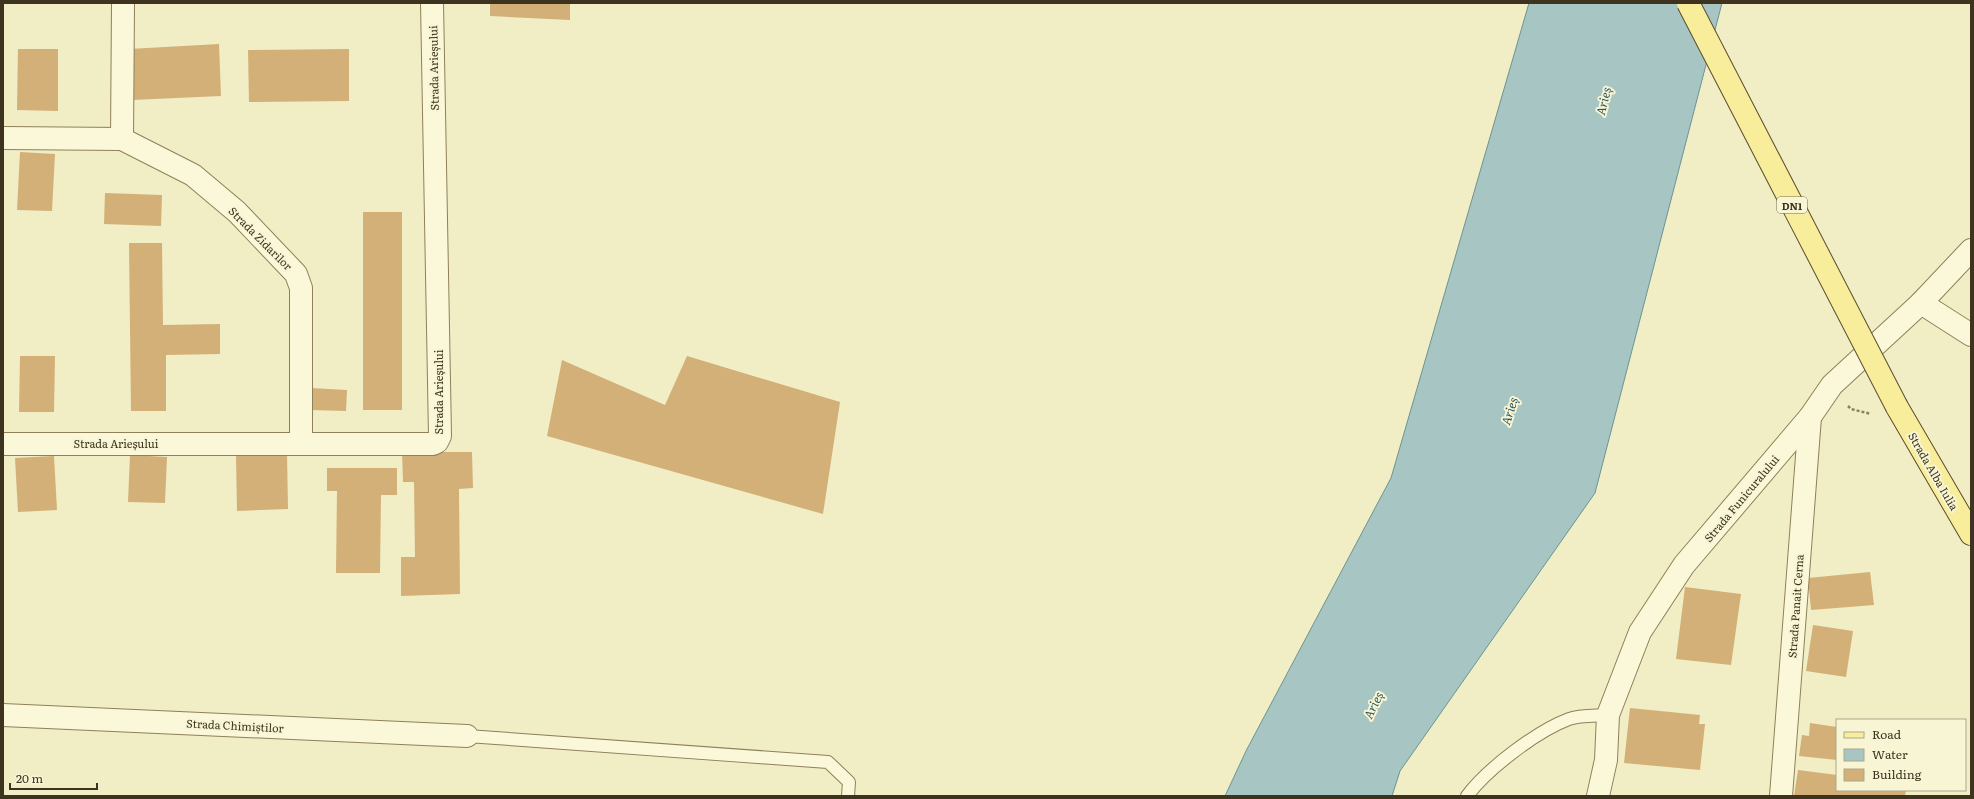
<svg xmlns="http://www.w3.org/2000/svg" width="1974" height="799" viewBox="0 0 1974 799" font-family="Literata,serif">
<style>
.water{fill:#a7c5c2;stroke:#6c9492}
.building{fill:#d2b078}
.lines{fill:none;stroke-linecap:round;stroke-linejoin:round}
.service-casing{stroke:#8e8059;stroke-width:14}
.minor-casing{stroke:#8e8059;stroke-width:24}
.primary-casing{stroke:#5c4c2e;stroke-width:24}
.path{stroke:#8e8059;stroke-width:2.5;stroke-dasharray:3 2;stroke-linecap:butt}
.service{stroke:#fbf8d9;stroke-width:12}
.minor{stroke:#fbf8d9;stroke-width:22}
.primary{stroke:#f7ed9b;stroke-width:22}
.primary-bridge-casing{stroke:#5c4c2e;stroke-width:24;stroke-linecap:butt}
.primary-bridge{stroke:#f7ed9b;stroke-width:22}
.labels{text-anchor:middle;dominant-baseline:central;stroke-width:4;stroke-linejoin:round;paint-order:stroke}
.shield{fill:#f8f5d5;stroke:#756d55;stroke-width:1}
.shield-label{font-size:10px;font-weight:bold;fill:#3d331e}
.street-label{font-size:11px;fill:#3d331e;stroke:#f8f5d5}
.water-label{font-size:12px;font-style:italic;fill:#2c575e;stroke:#f8f5d5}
</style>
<rect width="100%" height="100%" fill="#f1edc5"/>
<polygon class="water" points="1529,3 1722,3 1595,493 1400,771 1392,796 1225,796 1247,749 1391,478"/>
<g class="building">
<polygon points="490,3 570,3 570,20 490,16"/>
<polygon points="219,44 221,96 132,100 129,49"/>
<polygon points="18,49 58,49 58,111 17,110"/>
<polygon points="349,49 349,101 249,102 248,50"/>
<polygon points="20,152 55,154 52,211 17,210"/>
<polygon points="105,193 162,195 161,226 104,224"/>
<rect x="363" y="212" width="39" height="198"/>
<polygon points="129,243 162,243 163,325 220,324 220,354 166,355 166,411 131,411"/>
<polygon points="20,356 55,356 54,412 19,412"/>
<polygon points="687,356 840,402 823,514 547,436 562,360 665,405"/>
<polygon points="311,388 347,390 346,411 310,410"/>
<polygon points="402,452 472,452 473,488 459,489 460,594 401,596 401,557 415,557 414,482 403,482"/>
<polygon points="287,454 288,509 237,511 236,455"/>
<polygon points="130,455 167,457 165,503 128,502"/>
<polygon points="54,456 57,510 18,512 15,458"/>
<polygon points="327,468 397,468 397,495 381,495 380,573 336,573 337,491 327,491"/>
<polygon points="1870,572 1874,605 1811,610 1808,578"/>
<polygon points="1685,587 1741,594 1731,665 1676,659"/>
<polygon points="1813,625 1853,631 1846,677 1806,671"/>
<polygon points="1630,708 1700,715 1699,724 1705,724 1700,770 1624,763"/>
<polygon points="1810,723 1837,727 1837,760 1799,756 1802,735 1809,736"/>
<polygon points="1798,770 1837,775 1837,790 1906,790 1905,796 1794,796"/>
</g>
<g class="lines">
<g class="service-casing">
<g id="service">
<polyline points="467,736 828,762 849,782 848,796"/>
<path d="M 1467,796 C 1487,769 1537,731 1569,719 C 1580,715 1596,716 1608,715"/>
</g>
</g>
<g class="minor-casing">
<g id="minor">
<polyline points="3,138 122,139 193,175 237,212 296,274 301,288 301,443"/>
<polyline points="122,139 123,3"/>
<polyline points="1921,303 1971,335"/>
<polyline points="3,444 433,444 437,442 440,436 432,3"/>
<polyline points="3,715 467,736"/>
<polyline points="1598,796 1606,760 1608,715 1640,632 1684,565 1810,417 1832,385 1921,303 1971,250"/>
<polyline points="1781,796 1810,417"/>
</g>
</g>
<g class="primary-casing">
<polyline id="primary" points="1897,407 1971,534"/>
</g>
<polyline class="path" points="1848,406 1851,409 1871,414"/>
<use href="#service" class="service"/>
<use href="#minor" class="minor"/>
<use href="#primary" class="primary"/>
<g class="primary-bridge-casing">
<polyline id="primary-bridge" points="1688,3 1897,407"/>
</g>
<use href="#primary-bridge" class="primary-bridge"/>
</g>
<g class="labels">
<rect class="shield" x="1777" y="197" width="30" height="16" rx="3"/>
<g class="shield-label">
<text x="1792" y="205">DN1</text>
</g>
<g class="street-label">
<text transform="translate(433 68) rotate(-91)">Strada Arieșului</text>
<text transform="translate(261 238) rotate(45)">Strada Zidarilor</text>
<text transform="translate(438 392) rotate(-90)">Strada Arieșului</text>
<text x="116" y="443">Strada Arieșului</text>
<text transform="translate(1934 471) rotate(60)">Strada Alba Iulia</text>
<text transform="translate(1741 498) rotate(-50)">Strada Funicuralului</text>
<text transform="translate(1795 606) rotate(-86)">Strada Panait Cerna</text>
<text transform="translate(235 725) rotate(3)">Strada Chimiștilor</text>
</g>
<g class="water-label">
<text transform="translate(1603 101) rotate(-76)">Arieș</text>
<text transform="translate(1509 411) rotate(-72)">Arieș</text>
<text transform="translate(1373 705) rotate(-64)">Arieș</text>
</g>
</g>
<rect width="1974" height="799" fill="none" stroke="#3d331e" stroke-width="8"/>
<rect x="1836" y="719" width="130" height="72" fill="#f8f5d5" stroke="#ada78c"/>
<rect x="1844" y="732" width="20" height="6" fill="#f7ed9b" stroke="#ada78c"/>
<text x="1872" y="739" font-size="12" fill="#3d331e">Road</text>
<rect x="1844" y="749" width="20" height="12" fill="#a7c5c2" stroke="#ada78c"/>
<text x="1872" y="759" font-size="12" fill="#3d331e">Water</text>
<rect x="1844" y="769" width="20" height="12" fill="#d2b078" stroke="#ada78c"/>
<text x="1872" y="779" font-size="12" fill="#3d331e">Building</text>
<path d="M10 783v6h87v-6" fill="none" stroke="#3d331e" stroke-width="2"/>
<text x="16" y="783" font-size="12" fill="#3d331e" stroke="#f8f5d5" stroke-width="3" paint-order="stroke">20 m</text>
</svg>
